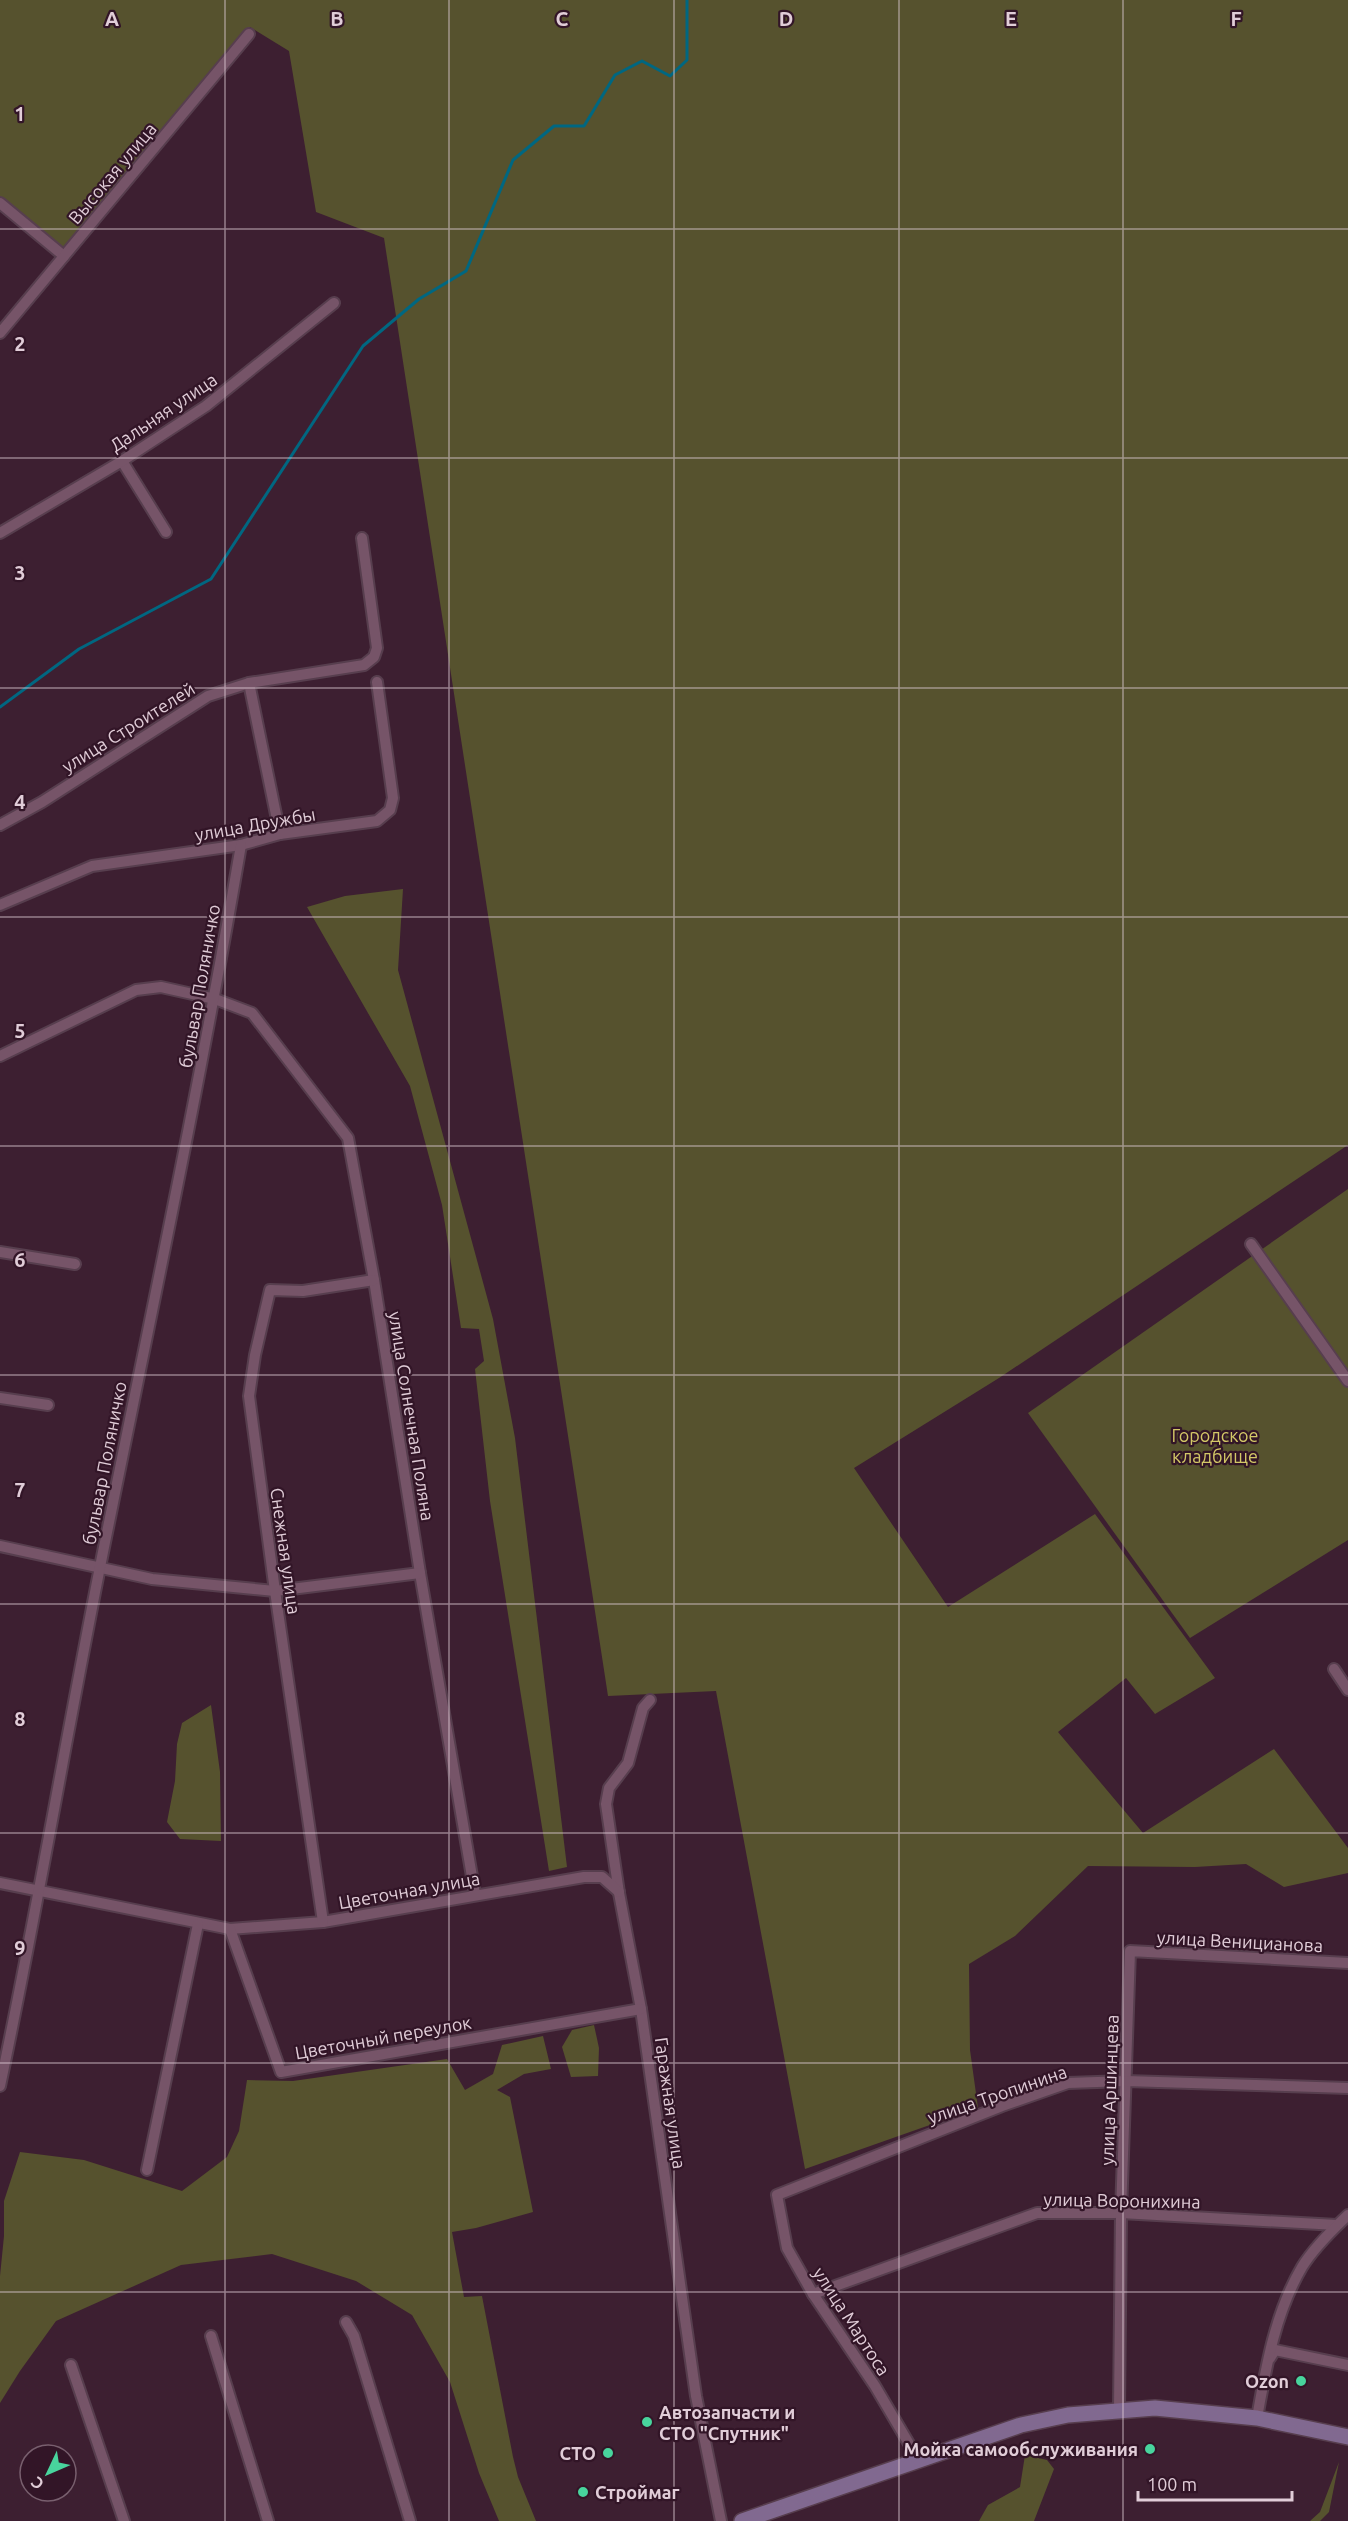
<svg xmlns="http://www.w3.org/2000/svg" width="1348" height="2521" viewBox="0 0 1348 2521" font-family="Ubuntu,sans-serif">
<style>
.green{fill:#56522e}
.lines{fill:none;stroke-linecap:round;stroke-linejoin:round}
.stream{stroke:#006781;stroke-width:3}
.street-casing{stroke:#573e4e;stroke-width:14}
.secondary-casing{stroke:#573e4e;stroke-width:18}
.street{stroke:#765468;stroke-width:10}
.secondary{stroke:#816990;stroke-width:15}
.grid{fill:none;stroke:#e1cdd8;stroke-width:1.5;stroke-opacity:0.55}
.poi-dot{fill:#48d49d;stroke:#321527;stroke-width:2}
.labels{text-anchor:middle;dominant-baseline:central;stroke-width:4.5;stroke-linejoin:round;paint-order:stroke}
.street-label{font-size:18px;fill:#e1cdd8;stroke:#321527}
.park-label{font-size:18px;fill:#d3c867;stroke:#321527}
.poi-label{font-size:18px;font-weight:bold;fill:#e1cdd8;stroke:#321527;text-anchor:end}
.grid-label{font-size:20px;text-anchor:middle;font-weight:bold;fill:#e1cdd8;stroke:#321527;stroke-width:4.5;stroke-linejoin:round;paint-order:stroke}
</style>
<rect width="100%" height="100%" fill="#3d1f31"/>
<g class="green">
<polygon points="0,0 1348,0 1348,1145 999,1378 854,1468 948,1607 1095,1514 1215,1678 1155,1714 1126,1678 1058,1732 1143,1833 1274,1749 1348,1848 1348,1873 1284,1887 1246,1864 1195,1867 1088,1866 1015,1936 969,1964 970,2050 978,2108 805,2169 716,1691 608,1696 384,238 316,212 289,51 250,27 64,251 0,200"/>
<polygon points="403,889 398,970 493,1319 515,1438 567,1867 549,1871 490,1501 475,1369 484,1361 479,1329 461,1328 442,1205 410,1086 307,907 345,896"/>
<polygon points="1348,1189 1348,1540 1190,1638 1028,1413"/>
<polygon points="211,1705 220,1772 221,1841 180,1839 167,1822 175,1781 177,1744 182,1723"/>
<polygon points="594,2025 599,2048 598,2076 571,2077 562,2047 572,2030"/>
<polygon points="543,2036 551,2069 524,2074 497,2090 510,2097 533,2212 476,2228 452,2232 464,2297 482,2296 513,2457 518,2477 536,2521 499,2521 479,2473 450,2382 412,2315 356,2281 272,2254 181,2265 56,2321 20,2371 0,2403 0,2276 4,2236 4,2201 20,2152 84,2160 182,2191 227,2157 239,2131 247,2080 293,2081 447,2059 465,2090 493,2074 502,2045"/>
<polygon points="1025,2455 1047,2460 1054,2469 1034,2521 979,2521 988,2505 1020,2487"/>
<polygon points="1339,2462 1329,2512 1320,2521 1310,2521 1320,2512"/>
</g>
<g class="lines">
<polyline class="stream" points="0,707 79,649 211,579 363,346 419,299 466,271 513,160 554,126 584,126 615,75 642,61 670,76 687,60 687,0"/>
<g class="street-casing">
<g id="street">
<polyline points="0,203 64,256"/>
<polyline points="0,333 249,34"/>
<polyline points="122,461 166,532"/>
<polyline points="0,533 122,461 206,406 334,303"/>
<polyline points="249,683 280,834"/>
<polyline points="0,825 42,802 208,696 249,683 364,665 374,657 377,648 362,538"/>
<polyline points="0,905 92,866 241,845 280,834 377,821 390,810 393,798 377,682"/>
<polyline points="0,1056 136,990 161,987 215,999 252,1013 348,1138 374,1280 420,1573 475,1894"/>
<polyline points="1251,1244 1348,1381"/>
<polyline points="0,1252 75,1264"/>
<polyline points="0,1398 48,1405"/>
<polyline points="0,1546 152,1579 275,1591 420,1573"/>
<polyline points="1334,1669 1348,1690"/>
<polyline points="650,1700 643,1708 628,1763 609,1788 606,1804 619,1893 641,2009 696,2396 721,2521"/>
<polyline points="0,1883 230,1929 323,1922 584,1877 602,1877 619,1892"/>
<polyline points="323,1922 275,1591 249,1396 255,1355 270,1290 303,1291 374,1280"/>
<polyline points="230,1929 281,2072 641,2009"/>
<path d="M 0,2086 C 37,1912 66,1737 101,1562 C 149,1324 200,1085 241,845"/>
<polyline points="147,2170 198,1924"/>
<polyline points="813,2294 1037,2213 1121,2213 1337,2225"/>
<polyline points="346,2322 354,2336 410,2521"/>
<polyline points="211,2336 268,2521"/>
<polyline points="1270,2358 1275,2350 1348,2365"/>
<polyline points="71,2365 124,2521"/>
<polyline points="1119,2410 1121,2213 1130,1951 1348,1963"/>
<path d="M 1257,2418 C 1266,2367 1275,2313 1302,2267 C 1313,2249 1332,2230 1348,2215"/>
<polyline points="918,2459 875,2386 813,2294 787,2248 777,2195 1002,2106 1068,2083 1126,2081 1348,2088"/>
</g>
</g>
<g class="secondary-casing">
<polyline id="secondary" points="742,2521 1021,2425 1068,2415 1155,2408 1257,2418 1348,2437"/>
</g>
<use href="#street" class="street"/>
<use href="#secondary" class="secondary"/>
</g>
<path class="grid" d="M 225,0 L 225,2521M 449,0 L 449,2521M 674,0 L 674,2521M 899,0 L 899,2521M 1123,0 L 1123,2521M 0,229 L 1348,229M 0,458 L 1348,458M 0,688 L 1348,688M 0,917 L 1348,917M 0,1146 L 1348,1146M 0,1375 L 1348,1375M 0,1604 L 1348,1604M 0,1833 L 1348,1833M 0,2063 L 1348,2063M 0,2292 L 1348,2292"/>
<g class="poi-dot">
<circle cx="1301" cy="2381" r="6"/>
<circle cx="647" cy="2422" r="6"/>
<circle cx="1150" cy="2449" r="6"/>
<circle cx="608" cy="2453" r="6"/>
<circle cx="583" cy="2492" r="6"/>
</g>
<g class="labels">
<g class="street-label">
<text transform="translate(112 173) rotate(-50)">Высокая улица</text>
<text transform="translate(163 412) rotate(-34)">Дальняя улица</text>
<text transform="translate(128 727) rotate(-32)">улица Строителей</text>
<text transform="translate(255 824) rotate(-10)">улица Дружбы</text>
<text transform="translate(199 986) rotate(-80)">бульвар Поляничко</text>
<text transform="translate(412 1416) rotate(81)">улица Солнечная Поляна</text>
<text transform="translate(104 1463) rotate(-79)">бульвар Поляничко</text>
<text transform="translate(286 1551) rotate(82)">Снежная улица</text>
<text transform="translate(409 1890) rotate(-10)">Цветочная улица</text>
<text transform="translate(1240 1941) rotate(3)">улица Веницианова</text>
<text transform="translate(383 2037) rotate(-10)">Цветочный переулок</text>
<text transform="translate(1109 2090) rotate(-88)">улица Аршинцева</text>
<text transform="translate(997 2094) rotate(-19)">улица Тропинина</text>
<text transform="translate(671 2103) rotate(82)">Гаражная улица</text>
<text transform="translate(1122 2200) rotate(1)">улица Воронихина</text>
<text transform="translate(852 2321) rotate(57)">улица Мартоса</text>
</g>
<g class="park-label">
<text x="1215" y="1435">Городское<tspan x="1215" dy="21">кладбище</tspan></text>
</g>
<g class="poi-label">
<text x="1289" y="2381">Ozon</text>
<text x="659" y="2412" text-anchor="start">Автозапчасти и<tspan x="659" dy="21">СТО "Спутник"</tspan></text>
<text x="1138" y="2449">Мойка самообслуживания</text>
<text x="596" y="2453">СТО</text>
<text x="595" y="2492" text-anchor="start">Строймаг</text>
</g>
</g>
<g class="grid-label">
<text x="112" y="26">A</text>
<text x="337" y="26">B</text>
<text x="562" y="26">C</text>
<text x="786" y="26">D</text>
<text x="1011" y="26">E</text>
<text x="1236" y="26">F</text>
<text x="20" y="121">1</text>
<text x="20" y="351">2</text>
<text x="20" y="580">3</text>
<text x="20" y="809">4</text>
<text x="20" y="1038">5</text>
<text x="20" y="1267">6</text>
<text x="20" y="1497">7</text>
<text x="20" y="1726">8</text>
<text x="20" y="1955">9</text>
</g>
<g transform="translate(48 2473) rotate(226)"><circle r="28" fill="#321527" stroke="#785f6e" stroke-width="1.5"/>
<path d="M0-4.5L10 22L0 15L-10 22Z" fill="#48d49d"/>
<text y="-9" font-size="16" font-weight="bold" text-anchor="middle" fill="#e1cdd8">С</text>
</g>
<path d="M1138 2491v9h154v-9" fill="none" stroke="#e1cdd8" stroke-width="3"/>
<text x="1147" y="2491" font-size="18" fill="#e1cdd8" stroke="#321527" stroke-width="4.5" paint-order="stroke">100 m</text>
</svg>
